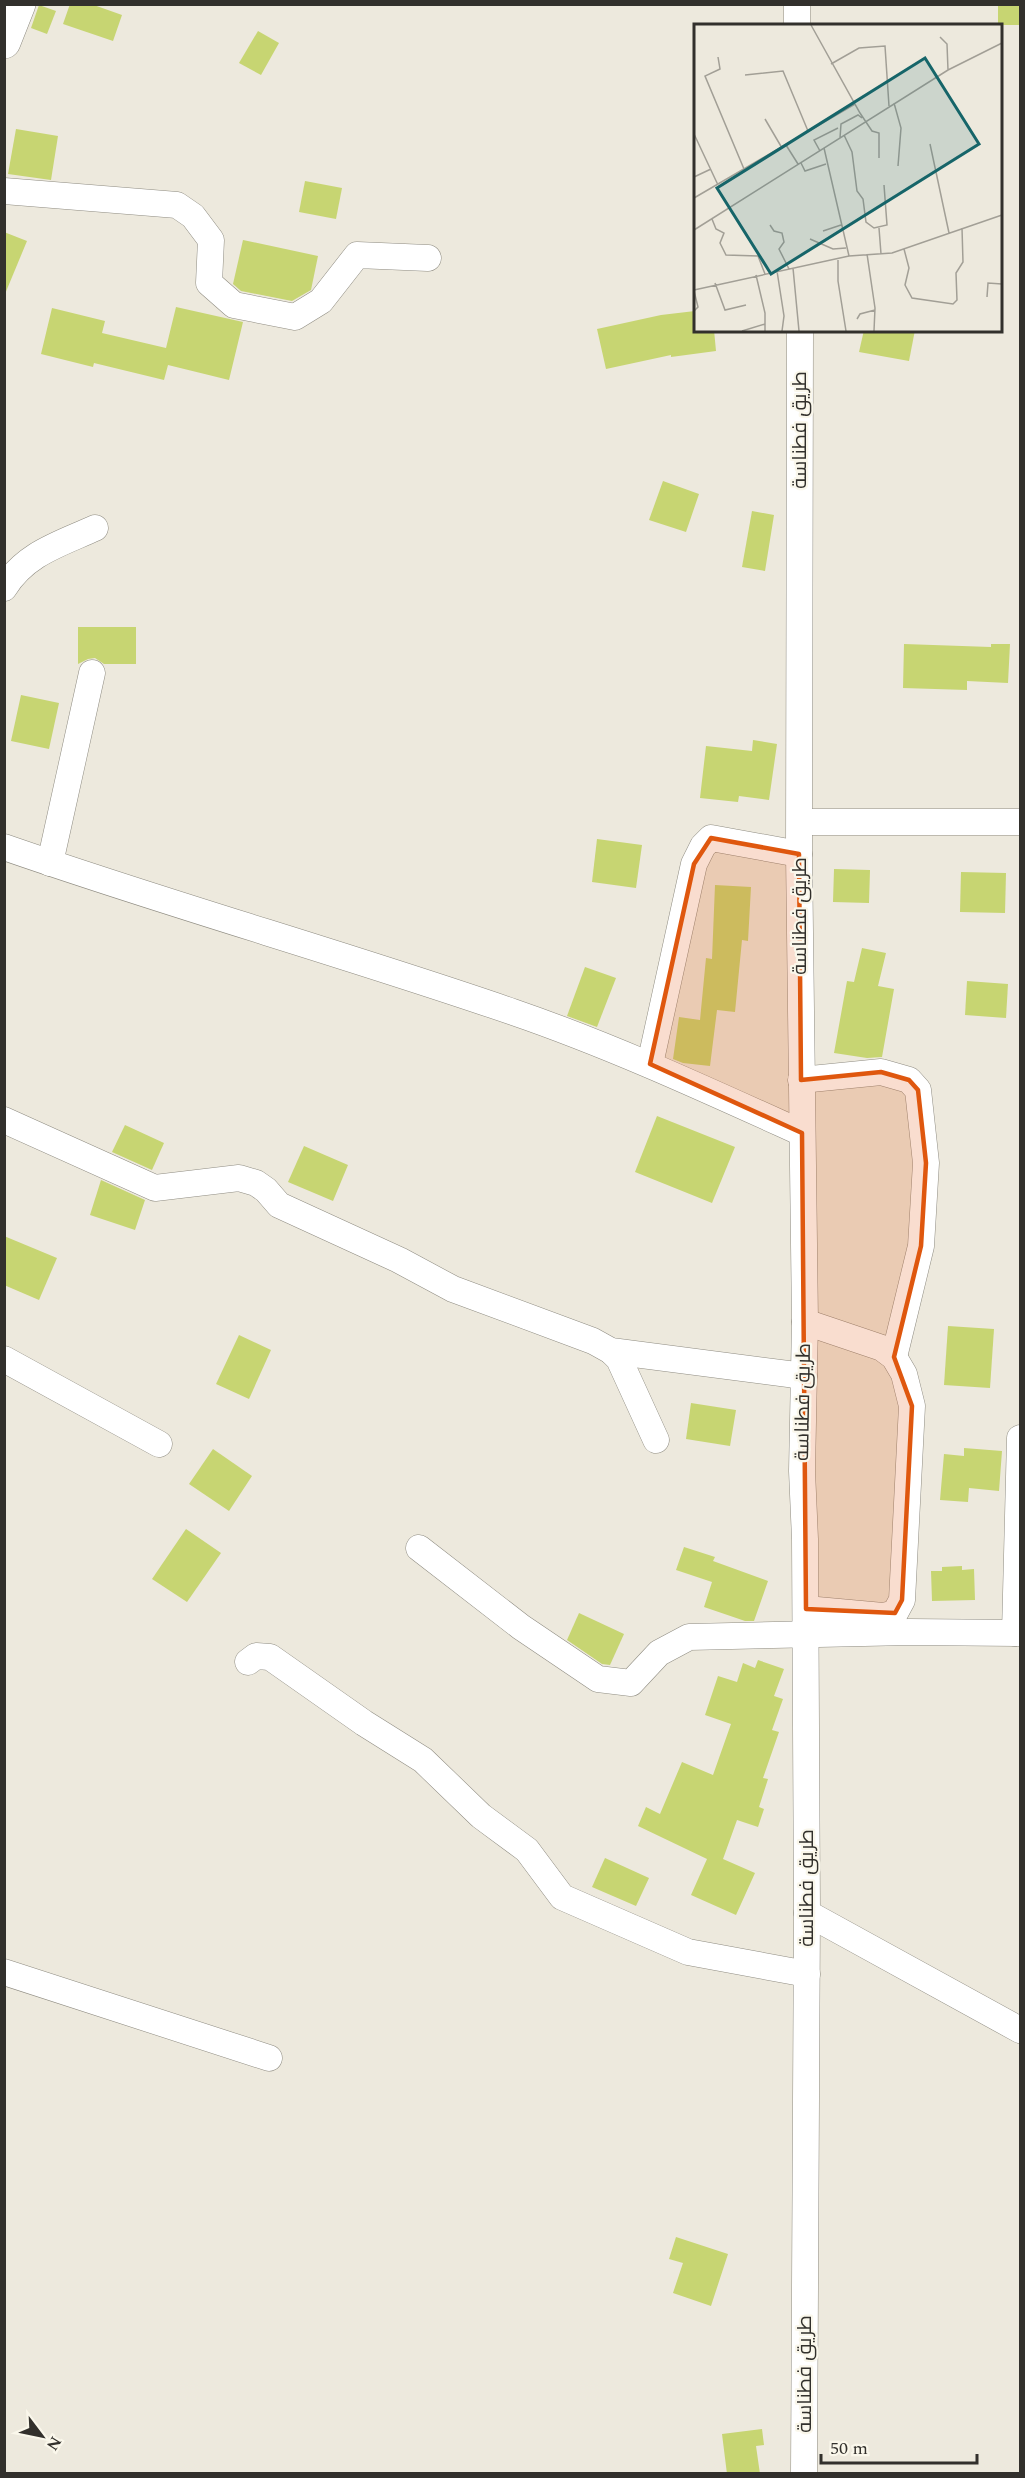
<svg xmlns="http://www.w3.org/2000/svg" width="1025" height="2478" viewBox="0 0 1025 2478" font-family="Spectral,Cairo,serif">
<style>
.building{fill:#c7d572}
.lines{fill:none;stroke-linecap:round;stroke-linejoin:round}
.street-casing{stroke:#8f8c82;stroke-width:27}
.secondary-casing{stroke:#8f8c82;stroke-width:34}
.street{stroke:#fff;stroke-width:26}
.secondary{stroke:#fff;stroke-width:33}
.marked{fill:#df570e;fill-opacity:0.2;stroke:#df570e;stroke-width:4.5;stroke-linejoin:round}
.labels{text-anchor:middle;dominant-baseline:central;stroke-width:4.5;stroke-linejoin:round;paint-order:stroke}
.street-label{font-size:20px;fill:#32302c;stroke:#faf7eb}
.inset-road{fill:none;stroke:#a29f96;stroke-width:1.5}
.view{fill:#166569;fill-opacity:0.15;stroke:#166569;stroke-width:3}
.inset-edge{fill:none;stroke:#32302c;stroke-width:3}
</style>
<rect width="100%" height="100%" fill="#ede9dd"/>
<g class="building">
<polygon points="70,4 91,4 122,15 113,41 63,24"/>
<rect x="998" y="4" width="22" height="21"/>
<polygon points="39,5 56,11 47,34 31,28"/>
<polygon points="258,31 279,43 261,75 239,63"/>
<polygon points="16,129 58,136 51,180 8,174"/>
<polygon points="305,181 342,188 336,219 299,212"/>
<polygon points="4,232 27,241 5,294 4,294"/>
<polygon points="243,240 318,256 311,290 292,301 241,291 233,284"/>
<polygon points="176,307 243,322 229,380 168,365 164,380 94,363 93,367 41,354 52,308 105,321 102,333 166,348"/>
<polygon points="695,311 695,330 714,330 716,351 671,357 671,355 606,369 597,329 661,315"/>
<polygon points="864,330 915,330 909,361 859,352"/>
<polygon points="663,481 699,494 686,532 649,520"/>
<polygon points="752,511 774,515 765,571 742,567"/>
<polygon points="78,627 136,627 136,664 104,664 95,658 88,659 78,664"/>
<polygon points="904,644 991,647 991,644 1010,644 1008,683 967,681 967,690 903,688"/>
<polygon points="21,695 59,703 49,749 11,741"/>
<polygon points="753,740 777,744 769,800 739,796 738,802 700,798 706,746 752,751"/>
<polygon points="597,839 642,845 636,888 592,882"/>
<polygon points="834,869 870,870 869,903 833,902"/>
<polygon points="961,872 1006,873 1005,913 960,912"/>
<polygon points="715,885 751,887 748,941 742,940 735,1012 717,1010 710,1066 683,1063 673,1059 679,1017 700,1020 706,958 712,959"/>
<polygon points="862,948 886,953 878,986 894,989 882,1057 867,1058 834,1053 847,981 854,982"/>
<polygon points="585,967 616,978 597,1027 567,1016"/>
<polygon points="967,981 1008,984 1006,1018 965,1015"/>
<polygon points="657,1116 735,1147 712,1203 635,1172"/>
<polygon points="125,1125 164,1143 152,1170 112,1152"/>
<polygon points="304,1146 348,1165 333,1201 288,1182"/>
<polygon points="101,1180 145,1200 135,1230 90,1215"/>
<polygon points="4,1236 57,1258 39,1300 4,1285"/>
<polygon points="948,1326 994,1329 990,1388 944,1385"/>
<polygon points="239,1335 271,1350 249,1399 216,1384"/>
<polygon points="691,1403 736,1410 730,1446 686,1439"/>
<polygon points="964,1448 1002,1451 999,1491 969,1488 968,1502 940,1500 944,1454 964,1456"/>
<polygon points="213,1449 252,1476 229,1511 189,1484"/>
<polygon points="186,1529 221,1553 187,1602 152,1579"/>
<polygon points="684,1547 715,1557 713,1561 768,1581 754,1621 745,1621 704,1607 712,1582 676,1570"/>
<polygon points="962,1566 962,1570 974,1569 975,1600 932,1601 931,1571 942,1571 942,1567"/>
<polygon points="579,1613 624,1634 610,1665 602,1664 567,1640"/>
<polygon points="758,1660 784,1669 774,1696 783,1699 772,1730 779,1732 763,1778 768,1779 759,1807 764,1809 758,1827 737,1820 723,1859 755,1873 736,1915 691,1895 707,1859 638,1826 646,1807 660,1814 682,1762 713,1775 731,1724 705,1715 718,1676 737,1682 743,1663 755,1668"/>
<polygon points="605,1858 649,1878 636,1906 592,1887"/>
<polygon points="676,2237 728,2254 711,2306 673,2293 683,2263 669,2259"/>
<polygon points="762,2429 764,2445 756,2446 760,2474 727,2474 722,2434"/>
</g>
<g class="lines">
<g class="street-casing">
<g id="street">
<polyline points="797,4 797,26"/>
<polyline points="4,191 177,205 193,216 211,240 209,283 234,305 295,317 321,301 357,255 428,258"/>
<polyline points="800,330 799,854 805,1322 802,1471 805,1539 807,1913 804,2474"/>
<path d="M 4,588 C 26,553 60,544 95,528"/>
<polyline points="800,822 1020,822"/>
<path d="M 4,847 C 173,906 345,954 513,1012 C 612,1046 707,1090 802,1133"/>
<polyline points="50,863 92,673"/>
<polyline points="650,1064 694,864 703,846 711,838 799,854"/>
<polyline points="801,1080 881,1072 909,1080 918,1090 926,1163 921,1246 894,1357"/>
<polyline points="4,1120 155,1188 239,1178 256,1183 266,1190 279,1205 399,1260 453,1289 593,1341 611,1351 804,1376"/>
<polyline points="805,1322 882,1348 894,1357 904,1374 912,1406 902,1600 895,1613 883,1616 806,1609"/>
<polyline points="611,1351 619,1359 656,1440"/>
<polyline points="4,1359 159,1444"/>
<polyline points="419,1548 521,1627 598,1679 631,1683 659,1653 689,1637 909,1632 1020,1633"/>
<polyline points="1015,1633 1020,1438"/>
<polyline points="248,1662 256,1656 270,1657 364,1723 423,1760 481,1816 527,1850 562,1897 688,1952 807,1974"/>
<polyline points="807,1913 1020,2030"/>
<polyline points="4,1972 269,2058"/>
</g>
</g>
<g class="secondary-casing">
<polyline id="secondary" points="4,42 19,4"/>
</g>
<use href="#street" class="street"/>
<use href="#secondary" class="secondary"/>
</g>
<path class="marked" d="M 711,838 L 799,854 L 801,1080 L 881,1072 L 909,1080 L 918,1090 L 926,1163 L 921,1246 L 894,1357 L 912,1406 L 902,1600 L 895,1613 L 806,1609 L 802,1133 L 650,1064 L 694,864 Z"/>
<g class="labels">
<g class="street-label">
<text transform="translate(800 430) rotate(-90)">طريق فطناسة</text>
<text transform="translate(800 916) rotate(-90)">طريق فطناسة</text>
<text transform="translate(803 1402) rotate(-89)">طريق فطناسة</text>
<text transform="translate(807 1888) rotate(-90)">طريق فطناسة</text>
<text transform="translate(805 2374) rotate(-90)">طريق فطناسة</text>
</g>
</g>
<g transform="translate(694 24)">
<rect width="308" height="308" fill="#ede9dd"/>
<path class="inset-road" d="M 117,1 L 166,89 L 178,107 L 185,109 L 185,134M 246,13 L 253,20 L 254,46M 24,33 L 26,45 L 11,52 L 50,145M 137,40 L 165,24 L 191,22 L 195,82M 51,51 L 89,47 L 114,107M 200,79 L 207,104 L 204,142M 71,95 L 88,124M 0,110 L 24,161M 150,111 L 158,128 L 163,167 L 169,175 L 172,198 L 180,204 L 193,201 L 190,161M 146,114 L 147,100 L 164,91 L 168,94M 236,120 L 255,209M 92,121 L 104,140M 130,124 L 155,232M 126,127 L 120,116 L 144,104M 107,139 L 111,147 L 132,140M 0,153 L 17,145M 0,174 L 161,80M 18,195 L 22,205 L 30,209 L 26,219 L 32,231 L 64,232 L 71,250M 76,201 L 80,207 L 88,209 L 90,218 L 85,225 L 95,245M 185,204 L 187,230M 0,206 L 254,46 L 308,19M 129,207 L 147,201M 116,215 L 139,225 L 152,224M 210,225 L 215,244 L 211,261 L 218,274 L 259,280 L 263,276 L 262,249 L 269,238 L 268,204M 173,230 L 181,284 L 180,307M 144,234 L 144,257 L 152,307M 99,244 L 105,307M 83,247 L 90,292 L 88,307M 62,251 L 71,289 L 71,307M 21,259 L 31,286 L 52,281M 0,266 L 155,232 L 198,229 L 308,191M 0,267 L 4,283 L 0,287M 293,273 L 294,259 L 308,260M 163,295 L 166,290 L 181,286M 48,307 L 71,300"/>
<path class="view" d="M 231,34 L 285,120 L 77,250 L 23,164 Z"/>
<rect width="308" height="308" class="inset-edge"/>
</g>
<rect width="1025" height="2478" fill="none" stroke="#32302c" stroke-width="12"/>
<g transform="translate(42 2436) rotate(122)" stroke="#faf7eb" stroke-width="4.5" paint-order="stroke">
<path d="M0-4.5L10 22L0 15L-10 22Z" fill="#32302c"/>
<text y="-9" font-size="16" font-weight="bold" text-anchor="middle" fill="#32302c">N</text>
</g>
<path d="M821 2454v9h156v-9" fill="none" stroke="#32302c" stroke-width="3"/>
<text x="830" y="2454" font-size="18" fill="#32302c" stroke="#faf7eb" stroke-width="4.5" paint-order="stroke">50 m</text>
</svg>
